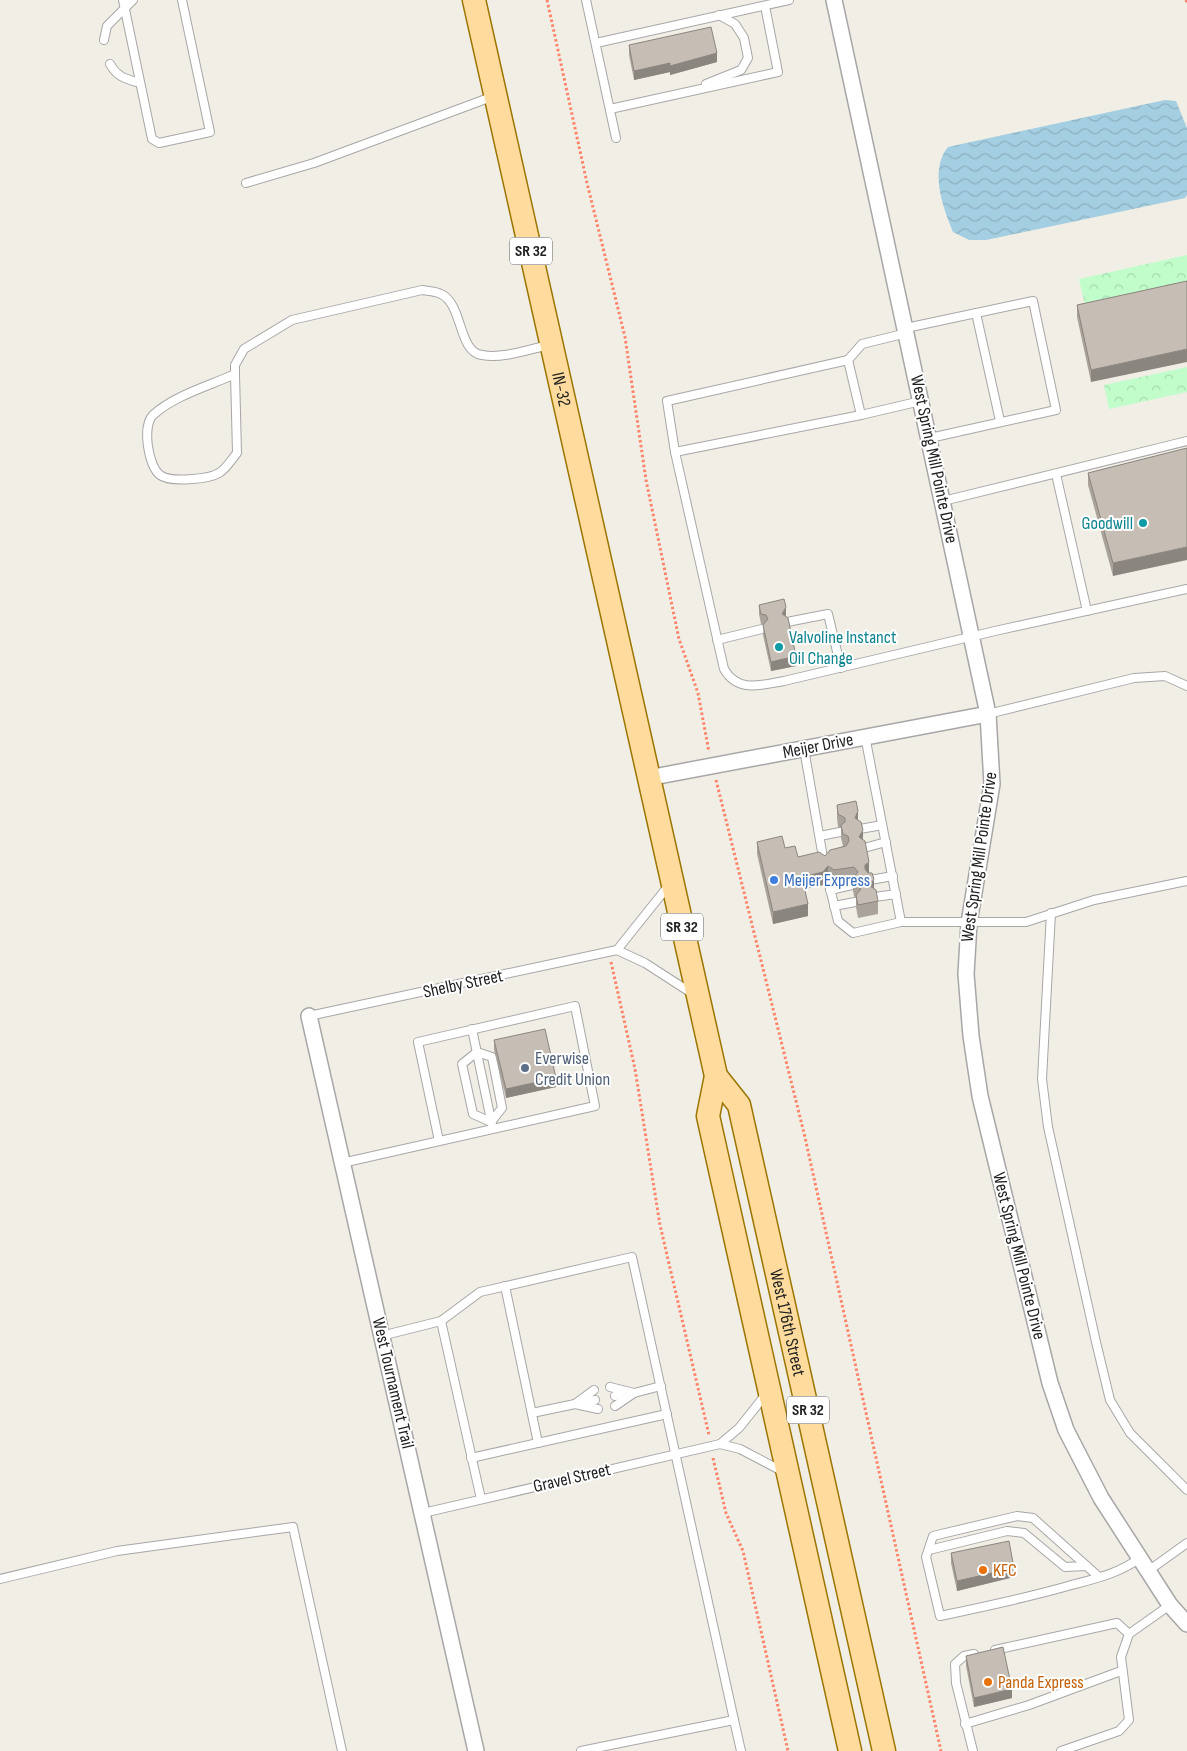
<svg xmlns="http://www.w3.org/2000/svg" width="1187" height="1751" viewBox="0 0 1187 1751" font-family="'Sofia Sans Condensed',sans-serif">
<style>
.park{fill:url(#park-crowns)}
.water{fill:url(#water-waves)}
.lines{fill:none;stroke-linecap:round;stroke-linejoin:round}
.lane-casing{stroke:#a7a7a7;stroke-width:10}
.street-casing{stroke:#a7a7a7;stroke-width:18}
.primary-casing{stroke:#9c7500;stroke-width:25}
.path{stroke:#ff8469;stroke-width:3;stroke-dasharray:2.5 2.5;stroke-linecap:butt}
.lane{stroke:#fff;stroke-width:8}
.street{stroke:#fff;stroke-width:15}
.primary{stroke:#ffdc9d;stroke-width:22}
.wall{fill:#aaa39c}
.shaded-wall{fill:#8b857f}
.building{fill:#c6beb5;stroke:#8b857f}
.culture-dot{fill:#0f9aa8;stroke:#fff;stroke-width:2}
.shop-dot{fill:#3f7fe0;stroke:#fff;stroke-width:2}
.service-dot{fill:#5c6f8a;stroke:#fff;stroke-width:2}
.food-dot{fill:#e8710a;stroke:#fff;stroke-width:2}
.labels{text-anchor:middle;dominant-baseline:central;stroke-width:4;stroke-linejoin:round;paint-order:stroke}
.shield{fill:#fff;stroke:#636363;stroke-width:1}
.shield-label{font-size:16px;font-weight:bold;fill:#202020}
.street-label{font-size:18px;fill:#202020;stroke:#fff}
.culture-label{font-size:18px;fill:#0d838f;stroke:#fff;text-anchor:end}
.shop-label{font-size:18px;fill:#366cbe;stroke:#fff;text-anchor:start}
.service-label{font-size:18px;fill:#4e5e75;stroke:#fff;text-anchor:start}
.food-label{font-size:18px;fill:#c56008;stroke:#fff;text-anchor:start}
</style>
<defs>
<pattern id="park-crowns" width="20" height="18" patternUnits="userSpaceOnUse" patternTransform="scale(1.25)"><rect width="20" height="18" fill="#c1fdcb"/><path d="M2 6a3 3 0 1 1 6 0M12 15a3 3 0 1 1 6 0" fill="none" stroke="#a6d9ae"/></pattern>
<pattern id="water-waves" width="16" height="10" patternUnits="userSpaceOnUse" patternTransform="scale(1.25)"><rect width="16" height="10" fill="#a4cee1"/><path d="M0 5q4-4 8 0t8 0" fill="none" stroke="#8db1c1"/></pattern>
</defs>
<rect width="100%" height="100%" fill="#f1eee6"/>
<g class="park">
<polygon points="1187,255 1187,287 1086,310 1079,279"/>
<polygon points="1187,367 1187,392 1109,409 1104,385"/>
</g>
<path class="water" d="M 1165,100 L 1176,101 L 1187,128 L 1187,195 L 1185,198 L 986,240 L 969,240 L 953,232 C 943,208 929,170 948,147 Z"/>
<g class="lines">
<g class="lane-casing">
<g id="lane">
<polyline points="123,0 152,139 159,143 210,132 182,0"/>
<polyline points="586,0 616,138"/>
<polyline points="104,40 107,26 133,0"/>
<polyline points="596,43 789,0"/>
<path d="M 110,64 C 117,77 126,79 140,83"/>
<polyline points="706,84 741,70 748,58 744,38 735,24 719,15"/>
<polyline points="610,109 778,72 765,6"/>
<polyline points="246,183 314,163 494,96"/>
<polyline points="976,313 1000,421"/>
<polyline points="906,328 1033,301 1056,410 930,438"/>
<polyline points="907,333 862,344 848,360 861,415 921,401"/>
<path d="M 848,360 L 667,401 L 675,452 L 724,669 C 738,693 760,685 784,681 L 995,631 L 1187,589"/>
<path d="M 235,374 C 209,386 175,395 153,415 C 142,426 148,466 160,475 C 170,483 209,479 219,473 C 226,469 232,459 237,453 L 235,374 L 235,365 L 244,349 L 292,320 L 422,290 C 428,291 436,291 441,294 C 463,304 458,352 482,355 C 504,359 529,349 550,345"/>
<polyline points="675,452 861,415"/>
<polyline points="1056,474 1087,611"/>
<polyline points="943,501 1187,441"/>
<polyline points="787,622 828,614 841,668"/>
<polyline points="717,640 762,629"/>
<polyline points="988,714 1134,678 1165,676 1187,686"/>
<polyline points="865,736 901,922"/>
<polyline points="804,749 824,863"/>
<polyline points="860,829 882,825"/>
<polyline points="820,836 840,832"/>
<polyline points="864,848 886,842"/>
<polyline points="870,880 893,876"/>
<polyline points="829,884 838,921 853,933 901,922 1026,922 1094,900 1187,881"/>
<polyline points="830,890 852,885"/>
<polyline points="875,897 896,894"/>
<polyline points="834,906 855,902"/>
<polyline points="1051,913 1042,1079 1048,1127 1096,1342 1110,1400 1130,1433 1187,1490"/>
<polyline points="617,950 669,885"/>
<polyline points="309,1016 617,950 645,963 693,994"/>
<polyline points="472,1029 492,1125"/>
<polygon points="477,1052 492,1057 502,1108 491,1122 473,1114 462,1064"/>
<polyline points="342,1163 595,1106 575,1006 418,1042 439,1141"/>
<polyline points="505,1286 538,1443"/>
<polyline points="441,1321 481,1499"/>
<polyline points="381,1336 441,1321 480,1292 632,1257 734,1720"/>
<polyline points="610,1387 634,1393"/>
<polyline points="615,1396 629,1393"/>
<polyline points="580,1403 595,1400"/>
<polyline points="575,1404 594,1390"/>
<polyline points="615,1406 634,1393 661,1386"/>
<polyline points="532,1413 575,1404 598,1409"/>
<polyline points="720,1444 740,1449 782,1471"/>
<polyline points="471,1458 667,1414"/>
<polyline points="423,1513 720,1444 739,1428 766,1394"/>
<polyline points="929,1550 1007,1531 1024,1533 1065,1567 1087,1566"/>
<polyline points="1148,1571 1187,1543"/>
<path d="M 1099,1577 L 1033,1518 L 1017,1516 L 933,1536 L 926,1557 L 940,1616 C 983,1607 1026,1598 1068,1586 C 1094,1579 1118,1574 1140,1558"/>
<polyline points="0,1579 117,1551 293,1527 342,1751"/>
<polyline points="995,1650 1117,1623 1129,1634"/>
<polyline points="965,1724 1029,1705 1121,1671"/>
<polyline points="581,1751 734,1720 741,1751"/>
<polyline points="973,1751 956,1683 955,1664 964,1656 974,1654"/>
<polyline points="1061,1751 1119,1731 1129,1720 1121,1657 1129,1634 1170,1605"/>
</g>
</g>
<g class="street-casing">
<g id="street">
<polyline points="834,0 988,714 992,784 969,923 966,974 971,1036 980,1096 1050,1383 1066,1430 1101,1498 1170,1605 1187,1624"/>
<polyline points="648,778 988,714"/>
<polyline points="309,1016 476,1751"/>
</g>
</g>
<g class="primary-casing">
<g id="primary">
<path id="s1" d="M 474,0 L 716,1076 L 708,1116 L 850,1751"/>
<path id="s2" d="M 716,1076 L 739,1105 L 884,1751"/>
</g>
</g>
<g class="path">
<polyline points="547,0 587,183 625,337 646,480 679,639 698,693 709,752"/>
<polyline points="1186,0 1187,3"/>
<polyline points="716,780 804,1133 941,1751"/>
<polyline points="611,962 635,1069 660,1225 709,1435"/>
<polyline points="713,1458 726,1513 743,1551 788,1751"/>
</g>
<use href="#lane" class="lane"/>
<use href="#street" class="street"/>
<use href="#primary" class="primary"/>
</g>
<g class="wall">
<polygon points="629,45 717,62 670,75 670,72 634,80 629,55"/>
<polygon points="1187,281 1091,382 1077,317 1077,305"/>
<polygon points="1187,448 1113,576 1088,485 1088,473"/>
<polygon points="759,605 786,617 796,666 771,671 763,635 764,624 761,624 759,614"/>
<polygon points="837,805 858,820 869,873 878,901 878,914 858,918 856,907 856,898 854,896 853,891 853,880 834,882 828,878 823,885 805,889 808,916 773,924 757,854 757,842 785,848 798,857 825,856 843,846 841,838 841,828 838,827 837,818"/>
<polygon points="494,1040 556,1087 506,1098 494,1050"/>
<polygon points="951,1553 1014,1577 957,1591 951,1563"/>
<polygon points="966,1656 1012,1698 974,1707 966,1666"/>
</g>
<g class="shaded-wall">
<polygon points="717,53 717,62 670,75 670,66"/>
<polygon points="670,63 670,72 634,80 634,71"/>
<polygon points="1187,349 1187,362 1091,382 1091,370"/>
<polygon points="1187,547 1187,560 1113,576 1113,563"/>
<polygon points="786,607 786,616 782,614"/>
<polygon points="796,656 796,666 771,671 771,662"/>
<polygon points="858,811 858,824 855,818"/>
<polygon points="863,830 863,843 859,837"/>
<polygon points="869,862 869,874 865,869 865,865"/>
<polygon points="828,866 828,878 823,885 802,890 802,877"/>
<polygon points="874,879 874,892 870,886"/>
<polygon points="808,904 808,916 773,924 773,912"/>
<polygon points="556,1078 556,1087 506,1098 506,1089"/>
<polygon points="1014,1568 1014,1577 957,1591 957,1581"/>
<polygon points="1012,1689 1012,1698 974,1707 974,1698"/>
</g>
<g class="building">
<polygon points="711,27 717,53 670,66 670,63 634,71 629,45"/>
<polygon points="1187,281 1187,349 1091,370 1077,305"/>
<polygon points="1187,448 1187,547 1113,563 1088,473"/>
<polygon points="784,599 786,607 782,614 788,618 796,656 771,662 763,625 768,619 766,615 761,614 759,605"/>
<polygon points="856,801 858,811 855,818 861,822 863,830 859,837 865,841 869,862 865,865 865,869 868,873 872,873 874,879 870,886 876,890 878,901 858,905 856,895 861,889 854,884 853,878 858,872 854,867 834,870 828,866 823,872 802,877 808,904 773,912 757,842 782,836 785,848 795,846 798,857 819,852 825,856 830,850 846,846 849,841 848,836 843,834 841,825 845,822 845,818 838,814 837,805"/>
<polygon points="545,1029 556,1078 506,1089 494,1040"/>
<polygon points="1009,1541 1014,1568 957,1581 951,1553"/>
<polygon points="1003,1647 1012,1689 974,1698 966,1656"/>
</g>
<g class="culture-dot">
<circle cx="1143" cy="523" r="5"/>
<circle cx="779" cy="647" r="5"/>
</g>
<circle class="shop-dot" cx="774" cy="880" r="5"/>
<circle class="service-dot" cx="525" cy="1068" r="5"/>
<g class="food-dot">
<circle cx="983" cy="1570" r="5"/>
<circle cx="988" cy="1682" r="5"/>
</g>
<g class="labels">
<g class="shield">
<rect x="510" y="237.5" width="42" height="27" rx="4"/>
<rect x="661" y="913.5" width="42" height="27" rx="4"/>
<rect x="787" y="1396.5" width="42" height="27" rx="4"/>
</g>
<g class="shield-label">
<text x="531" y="251">SR 32</text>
<text x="682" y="927">SR 32</text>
<text x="808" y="1410">SR 32</text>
</g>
<g class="street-label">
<text stroke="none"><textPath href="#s1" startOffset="399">IN-32</textPath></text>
<text transform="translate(934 459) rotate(78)">West Spring Mill Pointe Drive</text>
<text transform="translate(818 746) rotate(-11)">Meijer Drive</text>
<text transform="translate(979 857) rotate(-82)">West Spring Mill Pointe Drive</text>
<text transform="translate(463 984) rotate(-12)">Shelby Street</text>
<text transform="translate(1019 1256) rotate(76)">West Spring Mill Pointe Drive</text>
<text stroke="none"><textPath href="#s2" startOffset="260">West 176th Street</textPath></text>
<text transform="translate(393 1383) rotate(77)">West Tournament Trail</text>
<text transform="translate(572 1478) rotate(-13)">Gravel Street</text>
</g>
<g class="culture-label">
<text x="1133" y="523">Goodwill</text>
<text x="789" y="637" text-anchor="start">Valvoline Instanct<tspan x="789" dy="21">Oil Change</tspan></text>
</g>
<g class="shop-label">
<text x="784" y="880">Meijer Express</text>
</g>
<g class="service-label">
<text x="535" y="1058">Everwise<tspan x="535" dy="21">Credit Union</tspan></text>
</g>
<g class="food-label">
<text x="993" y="1570">KFC</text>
<text x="998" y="1682">Panda Express</text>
</g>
</g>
</svg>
